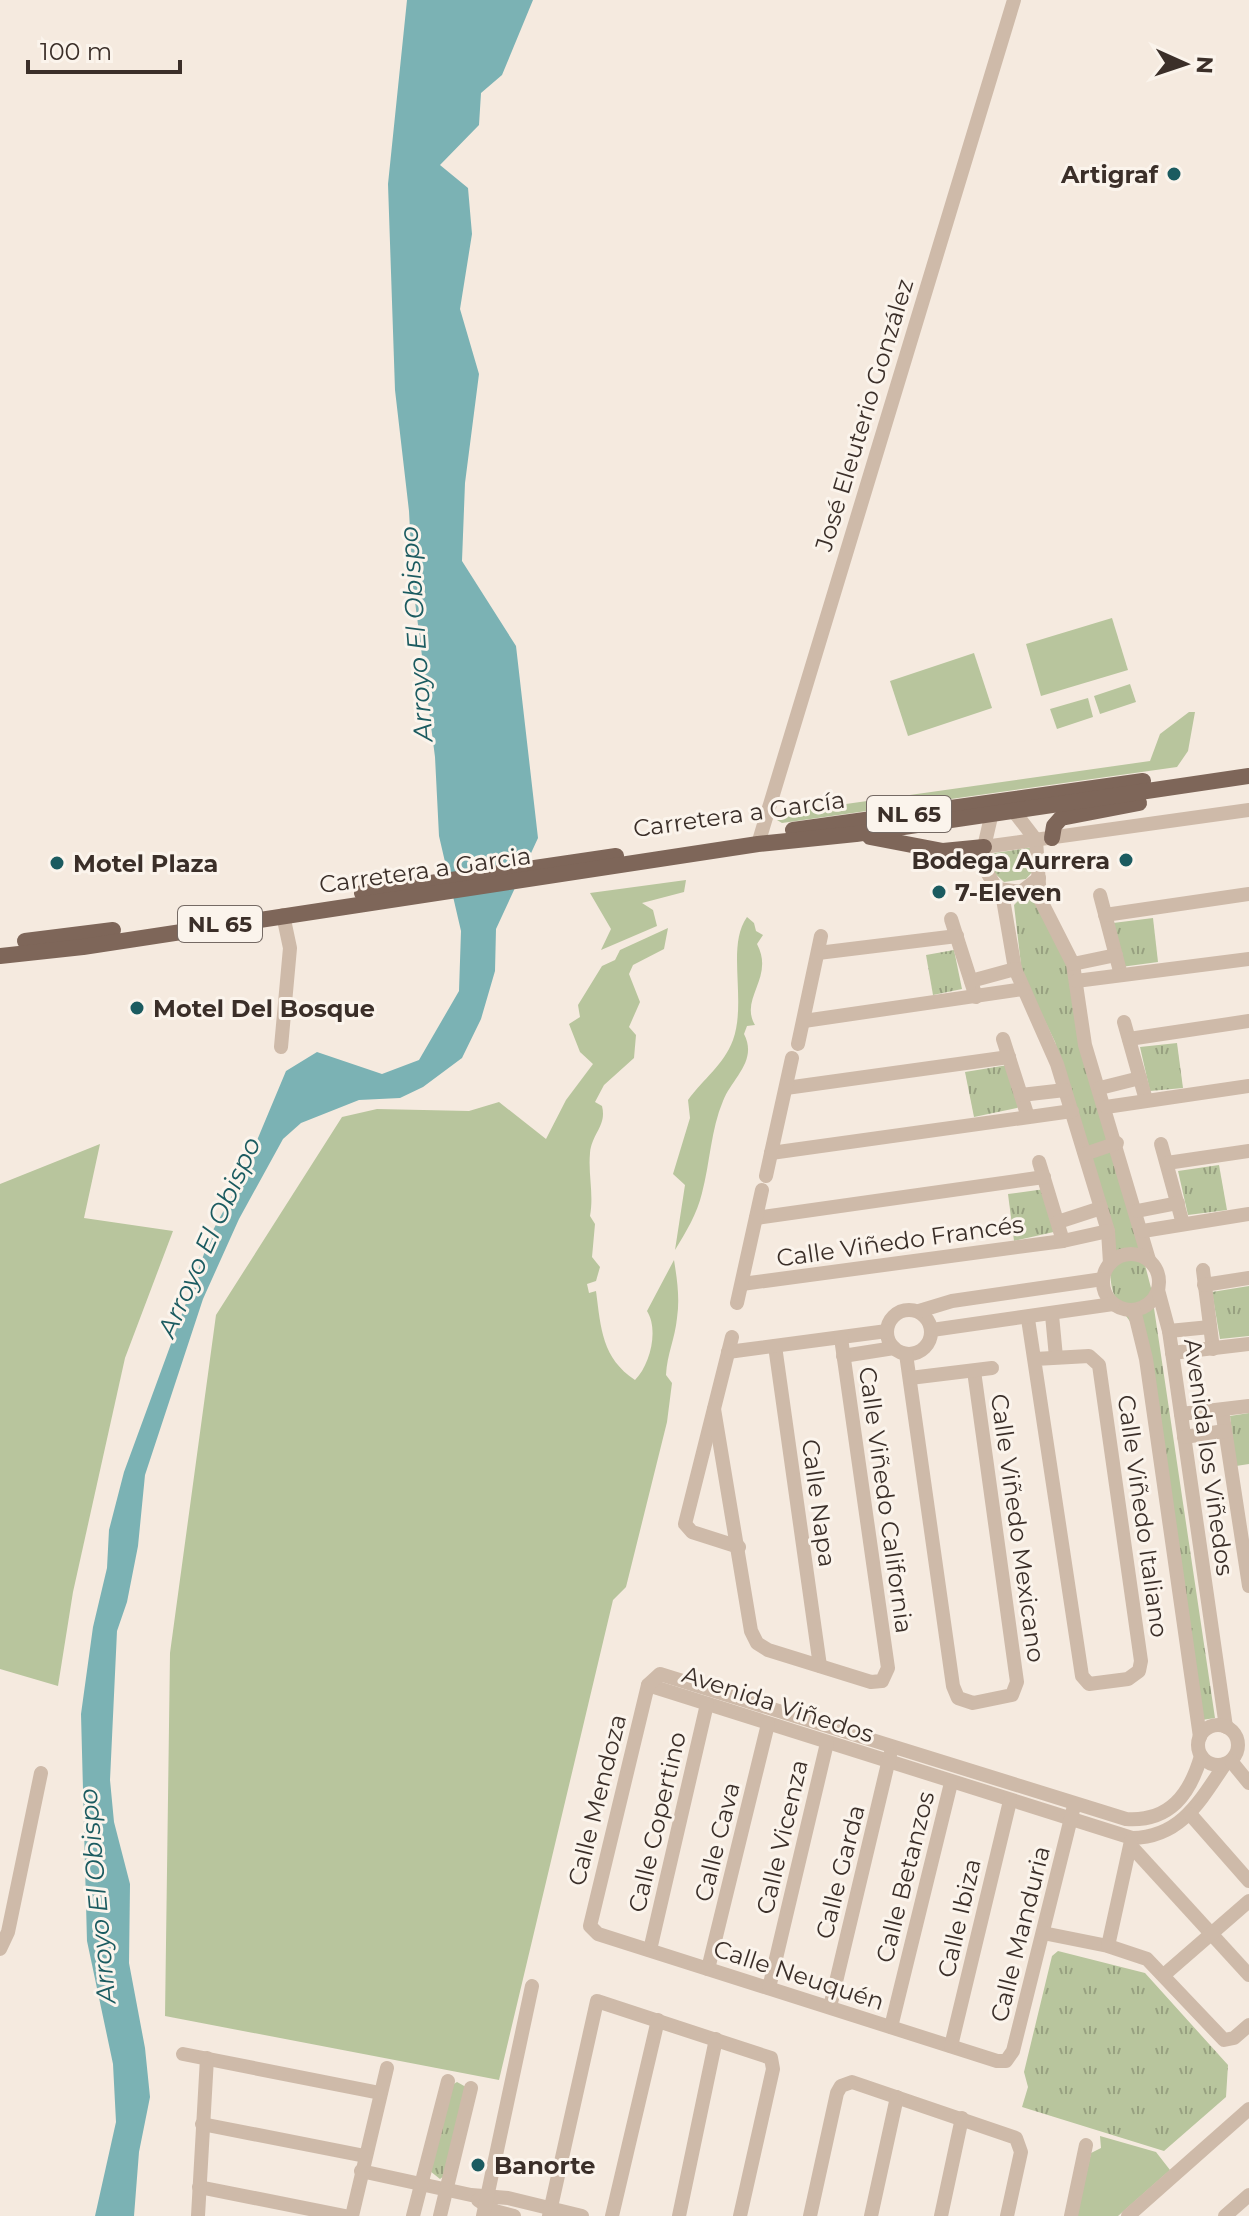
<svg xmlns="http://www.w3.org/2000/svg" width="1249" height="2216" viewBox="0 0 1249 2216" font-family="Montserrat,sans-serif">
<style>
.green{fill:#b8c59d}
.park{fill:url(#park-tufts)}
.water{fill:#7bb2b4}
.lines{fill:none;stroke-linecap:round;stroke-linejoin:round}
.minor{stroke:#cebaa9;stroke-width:14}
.major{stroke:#7e6659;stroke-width:16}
.poi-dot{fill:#1b5b60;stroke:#fbf4ec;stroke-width:3}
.labels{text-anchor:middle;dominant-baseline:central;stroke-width:6;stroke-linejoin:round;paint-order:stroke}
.shield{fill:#fbf4ec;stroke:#756a64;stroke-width:2}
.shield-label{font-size:22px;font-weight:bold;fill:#3b2f29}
.poi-label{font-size:24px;font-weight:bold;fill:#3b2f29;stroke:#fbf4ec;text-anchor:start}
.street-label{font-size:24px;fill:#3b2f29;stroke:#fbf4ec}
.water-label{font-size:26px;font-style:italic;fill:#1b5b60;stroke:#fbf4ec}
</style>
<defs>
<pattern id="park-tufts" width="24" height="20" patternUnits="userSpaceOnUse" patternTransform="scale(2)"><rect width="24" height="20" fill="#b8c59d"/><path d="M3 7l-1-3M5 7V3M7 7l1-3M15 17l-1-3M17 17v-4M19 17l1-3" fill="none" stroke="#97a080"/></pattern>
</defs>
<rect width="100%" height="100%" fill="#f5eadf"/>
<g class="green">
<polygon points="1112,618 1128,670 1041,696 1026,644"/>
<polygon points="974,653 992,708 908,736 890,681"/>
<polygon points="1130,684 1136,702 1100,714 1094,696"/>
<polygon points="1088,698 1093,717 1057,729 1050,709"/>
<polygon points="1189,712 1195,712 1188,751 1177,767 782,823 777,820 778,814 782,813 1150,761 1160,734"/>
<polygon points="686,880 684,892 642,903 653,910 657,926 601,950 611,929 590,893"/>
<path d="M 747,917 L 754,923 L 756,931 L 763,935 L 757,944 C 775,978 739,998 755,1025 L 747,1026 L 744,1034 C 758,1061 732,1078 723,1101 C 711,1129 710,1163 702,1193 C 697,1214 686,1232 675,1250 L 685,1185 L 673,1174 L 690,1118 L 688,1100 C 704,1078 723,1066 733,1040 C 747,1001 726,946 747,917 Z"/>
<path d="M 668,928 L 664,949 L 633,965 L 629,974 L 640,1002 L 629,1027 L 636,1035 L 634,1058 L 604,1085 L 595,1102 L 602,1106 C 607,1126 592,1133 590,1153 C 588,1175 594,1194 590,1216 L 595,1224 L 592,1257 L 600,1267 L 596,1281 L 587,1284 L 589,1293 L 596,1291 C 601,1329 602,1358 635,1380 C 650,1365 659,1330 647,1311 L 674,1260 C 677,1279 680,1298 677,1318 C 675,1339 667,1354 666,1375 L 672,1383 L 667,1422 L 626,1587 L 613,1600 L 499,2080 L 165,2016 L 170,1653 L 216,1315 L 342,1117 L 377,1109 L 469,1111 L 499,1102 L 546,1139 L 566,1100 L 593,1064 L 580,1052 L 569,1024 L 580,1017 L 578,1005 L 602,966 L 615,960 L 620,950 Z"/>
<polygon points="100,1144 84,1218 173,1231 125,1358 73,1592 58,1686 0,1669 0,1184"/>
<polygon points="1100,2136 1156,2152 1170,2170 1118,2216 1077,2216 1091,2153 1101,2148"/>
</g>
<g class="park">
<polygon points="1034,847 1033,871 1026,879 1004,882 988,867 988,854"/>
<path d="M 1023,896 L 1034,899 L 1063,949 L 1151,1288 L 1215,1718 L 1202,1720 L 1147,1343 C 1115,1302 1103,1293 1115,1240 L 1055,1042 L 1022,973 L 1014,905 Z"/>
<polygon points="1153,918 1158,962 1121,967 1113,923"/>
<polygon points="954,950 962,989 933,995 926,955"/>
<polygon points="1177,1043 1183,1088 1150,1091 1140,1047"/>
<polygon points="1008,1065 1021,1107 974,1117 965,1072"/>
<polygon points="1219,1165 1227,1210 1188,1215 1178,1171"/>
<polygon points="1045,1189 1058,1231 1014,1241 1008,1194"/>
<polygon points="1249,1286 1249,1336 1220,1339 1212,1292"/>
<polygon points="1249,1413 1249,1464 1236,1466 1230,1416"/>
<polygon points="1058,1951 1145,1973 1228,2065 1226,2097 1164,2151 1022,2107 1028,2087 1024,2072 1052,1956"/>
<polygon points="457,2082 466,2087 445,2175 440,2179 430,2171 452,2085"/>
</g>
<polygon class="water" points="407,0 533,0 502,75 481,93 479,125 440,165 468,188 472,234 460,309 479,374 465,483 462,561 516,646 538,838 496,929 495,971 481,1019 462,1058 423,1087 400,1098 359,1100 301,1123 283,1139 239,1219 203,1299 145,1475 138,1546 127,1602 117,1631 110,1780 114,1822 130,1884 129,1963 145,2048 150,2097 139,2152 134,2216 95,2216 116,2122 113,2064 87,1941 81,1714 93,1627 107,1568 109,1530 124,1472 212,1232 240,1181 286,1071 317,1052 382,1074 419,1060 459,991 461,931 439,836 435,757 413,586 409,511 395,390 388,184"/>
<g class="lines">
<g class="minor">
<polyline points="994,804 984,847 985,869 1003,899 1015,969 1057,1064 1108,1231 1110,1263"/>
<polyline points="1009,805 1036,840 1040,899 1073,964 1085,1045 1149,1260"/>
<polyline points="758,844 1014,0"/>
<polyline points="984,847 1249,810"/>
<polyline points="998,889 1021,892 1039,878"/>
<polyline points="1100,895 1121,975"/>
<polyline points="1105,915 1249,894"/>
<polyline points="951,919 976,997"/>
<polyline points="818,953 957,936"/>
<polyline points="1073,964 1116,955"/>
<polyline points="971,981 1015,969"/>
<polyline points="1076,981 1249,959"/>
<polyline points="804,1021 1023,989"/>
<polyline points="1124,1022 1146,1100"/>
<polyline points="1003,1039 1028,1117"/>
<polyline points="1129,1039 1249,1021"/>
<polyline points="798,1044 821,936"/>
<polyline points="281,1047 290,948 283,915"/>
<polyline points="786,1088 1009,1057"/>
<polyline points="1100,1088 1140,1078"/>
<polyline points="1021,1095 1065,1090"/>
<polyline points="1106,1107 1249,1086"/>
<polyline points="1161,1144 1183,1224"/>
<polyline points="771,1153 1072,1111"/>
<polyline points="1085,1154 1117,1143"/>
<polyline points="1039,1162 1063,1241"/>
<polyline points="1167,1163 1249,1151"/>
<polyline points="766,1176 792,1058"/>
<polyline points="1137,1211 1178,1203"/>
<polyline points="756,1218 1044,1177"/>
<polyline points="1058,1222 1101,1208"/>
<polyline points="1143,1231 1249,1214"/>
<circle cx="1131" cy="1282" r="28"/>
<polyline points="1203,1270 1213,1349"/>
<polyline points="742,1284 1063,1241 1108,1231"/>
<polyline points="1204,1285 1249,1278"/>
<polyline points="1158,1290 1169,1331 1226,1727"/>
<polyline points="737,1303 762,1190"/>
<circle cx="909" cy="1332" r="22"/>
<polyline points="1134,1310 1146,1359 1200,1737"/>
<polyline points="919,1311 952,1301 1103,1279"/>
<polyline points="1052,1315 1056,1357"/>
<polyline points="1028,1319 1082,1676 1089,1684 1128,1679 1139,1671 1141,1661 1099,1365 1089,1356 1035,1359"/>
<polyline points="932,1330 1113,1304"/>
<polyline points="1169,1331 1210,1327"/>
<polyline points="732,1337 685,1524 692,1532 739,1547"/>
<polyline points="775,1346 820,1666"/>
<polyline points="728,1352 887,1331"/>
<polyline points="1172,1353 1249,1344"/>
<polyline points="906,1354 953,1686 958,1698 973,1703 1012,1695 1017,1682 974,1371"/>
<polyline points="843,1356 894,1348"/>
<polyline points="910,1378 992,1368"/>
<polyline points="714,1409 751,1631 757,1643 768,1650 871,1682 882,1681 888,1668 841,1338"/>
<polyline points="1222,1410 1249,1586"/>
<polyline points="1181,1414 1249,1406"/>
<polyline points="1184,1437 1225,1431"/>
<path d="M 648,1685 L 1132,1838 C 1181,1837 1200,1801 1225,1764"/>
<circle cx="1218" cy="1745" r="20"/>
<polyline points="1231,1761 1249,1783"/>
<path d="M 1074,1806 L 1013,2051 L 1006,2061 L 997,2061 L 598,1934 L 590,1926 L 648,1685 L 660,1674 L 1126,1819 C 1170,1822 1190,1794 1201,1756"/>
<polyline points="1190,1814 1249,1881"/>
<polyline points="1131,1846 1249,1975"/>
<polyline points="1043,1933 1108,1946 1147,1959 1224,2040 1234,2038 1249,2025"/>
<polyline points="1108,1946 1131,1841"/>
<polyline points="0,1949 8,1932 41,1773"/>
<polyline points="650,1950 707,1704"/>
<polyline points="708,1969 768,1724"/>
<polyline points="1165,1974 1249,1901"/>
<polyline points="769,1988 827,1743"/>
<polyline points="830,2007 890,1755"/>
<polyline points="891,2027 951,1783"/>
<polyline points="951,2046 1010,1801"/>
<polyline points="183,2054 380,2093"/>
<polyline points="202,2124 365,2156"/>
<polyline points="361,2171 471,2195 508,2198 582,2216"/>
<polyline points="199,2187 345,2216"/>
<polyline points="478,2200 495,2211 514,2216"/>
<polyline points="198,2216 207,2058"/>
<polyline points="352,2216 387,2068"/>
<polyline points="413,2216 448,2081"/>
<polyline points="440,2216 471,2088"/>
<polyline points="483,2216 532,1986"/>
<polyline points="549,2216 597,2001 771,2058 773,2069 740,2216"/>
<polyline points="612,2216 658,2020"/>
<polyline points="679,2216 716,2039"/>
<polyline points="810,2216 837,2093 841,2086 852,2082 1016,2138 1021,2152 1007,2216"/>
<polyline points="871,2216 897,2097"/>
<polyline points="941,2216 962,2118"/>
<polyline points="1071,2216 1086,2145"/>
<polyline points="1128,2216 1249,2109"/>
<polyline points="1225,2216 1249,2195"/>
</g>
<g class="major">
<polyline points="793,830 1143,781"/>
<polyline points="870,837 943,851 984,847"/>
<polyline points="1052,838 1054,826 1061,818 1139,803"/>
<polyline points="362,893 616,856"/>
<polyline points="25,941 113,930"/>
<polyline points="0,956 83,947 758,844 856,834 1249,776"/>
</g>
</g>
<g class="poi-dot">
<circle cx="1174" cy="174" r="8"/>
<circle cx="1126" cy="860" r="8"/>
<circle cx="57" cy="863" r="8"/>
<circle cx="939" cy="892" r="8"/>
<circle cx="137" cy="1008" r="8"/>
<circle cx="478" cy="2165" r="8"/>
</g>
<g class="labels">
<g class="shield">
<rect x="867" y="796" width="84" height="36" rx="6"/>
<rect x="178" y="906" width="84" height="36" rx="6"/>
</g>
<g class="shield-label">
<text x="909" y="814">NL 65</text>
<text x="220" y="924">NL 65</text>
</g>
<g class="poi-label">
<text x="1158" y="174" text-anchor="end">Artigraf</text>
<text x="1110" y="860" text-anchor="end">Bodega Aurrera</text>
<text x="73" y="863">Motel Plaza</text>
<text x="955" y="892">7-Eleven</text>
<text x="153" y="1008">Motel Del Bosque</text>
<text x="494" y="2165">Banorte</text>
</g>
<g class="street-label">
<text transform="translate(864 415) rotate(-73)">José Eleuterio González</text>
<text transform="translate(739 814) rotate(-8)">Carretera a García</text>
<text transform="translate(425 870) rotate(-8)">Carretera a Garcia</text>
<text transform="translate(900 1241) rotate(-8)">Calle Viñedo Francés</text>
<text transform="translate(1209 1457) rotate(82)">Avenida los Viñedos</text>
<text transform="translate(886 1500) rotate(82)">Calle Viñedo California</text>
<text transform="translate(819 1503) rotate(82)">Calle Napa</text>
<text transform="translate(1143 1516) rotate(82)">Calle Viñedo Italiano</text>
<text transform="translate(1018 1528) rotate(82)">Calle Viñedo Mexicano</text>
<text transform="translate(778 1704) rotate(18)">Avenida Viñedos</text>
<text transform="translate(597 1800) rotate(-76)">Calle Mendoza</text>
<text transform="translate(657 1822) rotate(-77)">Calle Copertino</text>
<text transform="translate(782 1837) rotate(-77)">Calle Vicenza</text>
<text transform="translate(717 1842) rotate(-76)">Calle Cava</text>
<text transform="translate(840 1872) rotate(-76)">Calle Garda</text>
<text transform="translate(905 1877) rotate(-76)">Calle Betanzos</text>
<text transform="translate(959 1918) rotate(-77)">Calle Ibiza</text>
<text transform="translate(1020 1934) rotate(-76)">Calle Manduria</text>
<text transform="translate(799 1975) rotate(18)">Calle Neuquén</text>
</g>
<g class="water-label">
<text transform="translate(416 634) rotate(-94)">Arroyo El Obispo</text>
<text transform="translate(209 1237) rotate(-66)">Arroyo El Obispo</text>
<text transform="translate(97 1896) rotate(-95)">Arroyo El Obispo</text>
</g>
</g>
<g transform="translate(1185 64) rotate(93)" stroke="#fbf4ec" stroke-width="6" paint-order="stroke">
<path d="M0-6L14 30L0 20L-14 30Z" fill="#3b2f29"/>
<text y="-12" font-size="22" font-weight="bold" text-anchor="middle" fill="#3b2f29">N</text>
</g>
<path d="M28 60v12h152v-12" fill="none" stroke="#3b2f29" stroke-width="4"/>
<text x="40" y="60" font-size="24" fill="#3b2f29" stroke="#fbf4ec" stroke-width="6" paint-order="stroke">100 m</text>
</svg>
